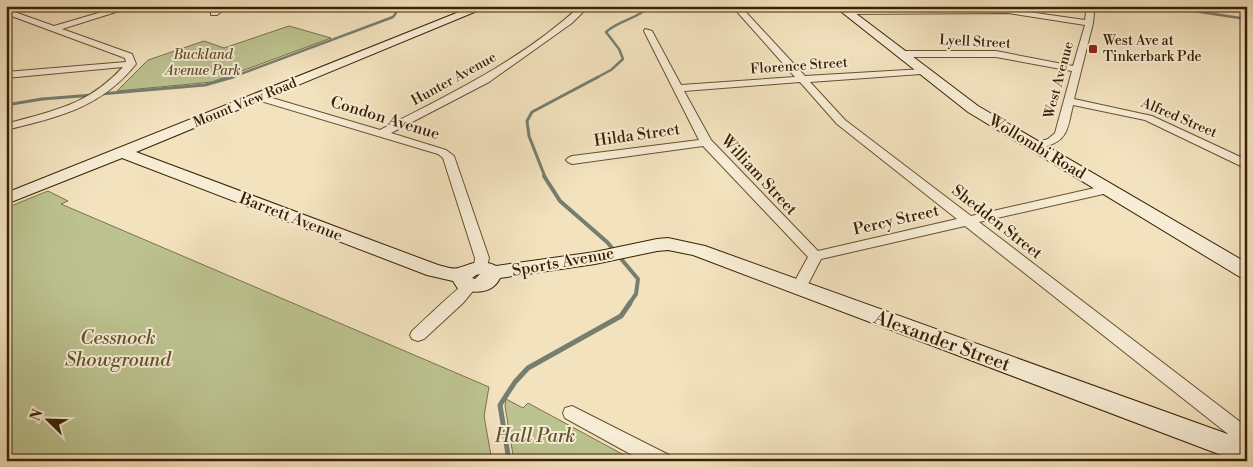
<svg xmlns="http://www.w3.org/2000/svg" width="1253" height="467" viewBox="0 0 1253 467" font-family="'Libre Bodoni',serif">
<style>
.green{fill:#bcc390;stroke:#7b7248}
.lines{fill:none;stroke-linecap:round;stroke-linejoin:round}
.stream-far3{stroke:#767e70;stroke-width:2.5}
.stream-far2{stroke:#767e70;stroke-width:3}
.stream-far1{stroke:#767e70;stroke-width:4}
.stream{stroke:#767e70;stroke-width:5}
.street-casing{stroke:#685130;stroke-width:2}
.secondary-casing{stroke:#3a2101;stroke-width:2}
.street{fill:#f7ecd5;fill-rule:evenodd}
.secondary{fill:#f7ecd5;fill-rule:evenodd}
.poi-dot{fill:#8f2418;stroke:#f7ecd5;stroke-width:2}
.labels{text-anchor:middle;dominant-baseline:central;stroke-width:4;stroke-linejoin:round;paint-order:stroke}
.far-poi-label{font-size:14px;fill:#3a2101;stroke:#f7ecd5;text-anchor:start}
.far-street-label{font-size:14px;fill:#3a2101;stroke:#f7ecd5}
.far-park-label{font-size:14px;font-style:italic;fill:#61522c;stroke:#f7ecd5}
.street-label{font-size:16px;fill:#3a2101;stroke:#f7ecd5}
.near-park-label{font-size:19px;font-style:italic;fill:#61522c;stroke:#f7ecd5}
.near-street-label{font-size:19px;fill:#3a2101;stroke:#f7ecd5}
</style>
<rect width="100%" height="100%" fill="#f2e2be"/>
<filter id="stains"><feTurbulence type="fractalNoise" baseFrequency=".004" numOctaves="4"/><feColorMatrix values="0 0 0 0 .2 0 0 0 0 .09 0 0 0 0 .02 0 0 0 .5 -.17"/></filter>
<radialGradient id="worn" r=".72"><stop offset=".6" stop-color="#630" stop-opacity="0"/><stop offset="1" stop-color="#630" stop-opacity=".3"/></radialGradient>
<g class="green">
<polygon points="289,26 331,38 212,82 117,91 148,60 204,41 224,48"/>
<polygon points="48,191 68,201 61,204 489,387 484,416 492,461 6,461 6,208"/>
<polygon points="506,399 523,408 528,403 635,461 514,461 505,406"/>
</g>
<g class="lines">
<g class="stream-far3">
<polyline points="1160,6 1247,19"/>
<polyline points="230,78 393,17 396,13 395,8 390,6"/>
<path d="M 596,78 L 611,70 L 623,59 L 619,49 L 606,32 C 619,20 638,19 650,6"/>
</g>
<g class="stream-far2">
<polyline points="100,94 205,85 233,77"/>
<polyline points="6,105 42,99 93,95"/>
<polyline points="545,177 529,136 527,121 532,112 598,77"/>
</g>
<polyline class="stream-far1" points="544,176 560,201 607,242 638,279 636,294 629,304"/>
<polyline class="stream" points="509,461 500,405 515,382 528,368 621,316 630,303"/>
<g class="street-casing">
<g id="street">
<path d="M 122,6 L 135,6 L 62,29 L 132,54 L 136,64 C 101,108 58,117 6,130 L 6,124 C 54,110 87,106 123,67 L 6,78 L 6,72 L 126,62 L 125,58 L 6,14 L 6,9 L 54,26 Z"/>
<polygon points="219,6 229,6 217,15 211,15 211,11"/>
<path d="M 580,6 L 589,6 L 572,23 L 489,82 L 391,133 L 446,150 L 454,156 L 489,258 L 486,271 L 476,271 L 474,268 L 475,258 L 443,158 L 438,154 L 254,99 L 253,97 L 254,95 L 262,95 L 380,130 C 450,94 522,60 580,6 Z"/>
<path d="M 732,6 L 761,6 L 743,9 L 805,76 L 924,69 L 926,71 L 921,74 L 810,82 L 845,120 L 971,216 L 1108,185 L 1112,186 L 1114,189 L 1112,192 L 979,222 L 1243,424 L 1247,432 L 1247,461 L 1239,459 L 1228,434 L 965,226 L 821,259 L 804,292 L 794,292 L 791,288 L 808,257 L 703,146 L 572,164 L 568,162 L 566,160 L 568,158 L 572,156 L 699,140 L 644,31 L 645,29 L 652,31 L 681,85 L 795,77 ZM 800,82 L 837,124 L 957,219 L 818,251 L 711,140 L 684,91 Z"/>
<path d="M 1083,6 L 1091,6 L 1094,13 L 1093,23 L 1074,99 L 1152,116 L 1247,160 L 1247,169 L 1145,120 L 1073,105 C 1068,125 1069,140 1047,146 C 1041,148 1037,150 1031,148 L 1029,146 L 1031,144 L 1048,139 L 1055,133 L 1072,71 L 996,57 L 900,57 L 896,54 L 900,51 L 996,51 L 1073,66 L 1085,25 L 1008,13 L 847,14 L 843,12 L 847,10 L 1008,9 L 1085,20 L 1086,13 Z"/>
<path d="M 469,281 L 474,283 L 477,286 L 463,303 L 424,339 L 418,341 L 412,339 L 410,335 L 412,331 C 421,323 462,283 469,281 Z"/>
<polygon points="572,406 669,455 672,461 643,461 565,418 563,413 565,408"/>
</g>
</g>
<g class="secondary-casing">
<g id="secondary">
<path d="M 474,6 L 489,6 L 136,152 L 438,265 C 443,266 453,270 458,268 C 473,264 479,258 496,266 L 595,252 L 657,239 L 668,238 L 705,246 L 1247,441 L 1247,461 L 1237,461 L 693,255 L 668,250 L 657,251 L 595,264 L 500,278 C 492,295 473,293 458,289 L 453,281 L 427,275 L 122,158 L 6,204 L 6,193 ZM 480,274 L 475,279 L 472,278 L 476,275 Z"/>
<polygon points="834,6 846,6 978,106 1247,263 1247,278 1240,277 968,112"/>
</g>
</g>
<use href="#street" class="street"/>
<use href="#secondary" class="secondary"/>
</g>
<rect class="poi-dot" x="1088" y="44" width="10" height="10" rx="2.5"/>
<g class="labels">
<g class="far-poi-label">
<text x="1103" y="41">West Ave at<tspan x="1103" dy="16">Tinkerbark Pde</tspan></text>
</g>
<g class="far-street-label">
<text transform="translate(975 42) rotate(3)">Lyell Street</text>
<text transform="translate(799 66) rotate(-4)">Florence Street</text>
<text transform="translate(454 79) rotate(-29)">Hunter Avenue</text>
<text transform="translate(1059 80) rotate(-75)">West Avenue</text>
<text transform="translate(245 103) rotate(-22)">Mount View Road</text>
<text transform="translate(1179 118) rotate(23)">Alfred Street</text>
</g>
<g class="far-park-label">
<text x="203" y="55">Buckland<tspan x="203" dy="16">Avenue Park</tspan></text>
</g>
<g class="street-label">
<text transform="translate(385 118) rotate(17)">Condon Avenue</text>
<text transform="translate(637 135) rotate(-8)">Hilda Street</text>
<text transform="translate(1037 147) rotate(31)">Wollombi Road</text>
<text transform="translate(759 175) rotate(47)">William Street</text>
<text transform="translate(291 217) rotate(21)">Barrett Avenue</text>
<text transform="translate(896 220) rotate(-13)">Percy Street</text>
<text transform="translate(997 222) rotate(38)">Shedden Street</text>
<text transform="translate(563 262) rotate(-10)">Sports Avenue</text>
</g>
<g class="near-park-label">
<text x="118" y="338">Cessnock<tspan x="118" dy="22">Showground</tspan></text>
<text x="535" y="436">Hall Park</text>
</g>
<g class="near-street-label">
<text transform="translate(942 341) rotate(20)">Alexander Street</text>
</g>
</g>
<rect width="1253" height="467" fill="none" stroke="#f2e2be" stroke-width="25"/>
<rect x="8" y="8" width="1238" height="452" fill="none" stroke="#3a2101" stroke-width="2.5"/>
<rect x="12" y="12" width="1228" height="442" fill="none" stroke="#3a2101"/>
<g transform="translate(48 420) rotate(293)" stroke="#f7ecd5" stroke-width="4" paint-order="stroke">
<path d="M0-4L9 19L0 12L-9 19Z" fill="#3a2101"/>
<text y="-8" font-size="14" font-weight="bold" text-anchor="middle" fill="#3a2101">N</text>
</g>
<rect width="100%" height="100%" filter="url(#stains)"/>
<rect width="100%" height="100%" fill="url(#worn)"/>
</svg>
